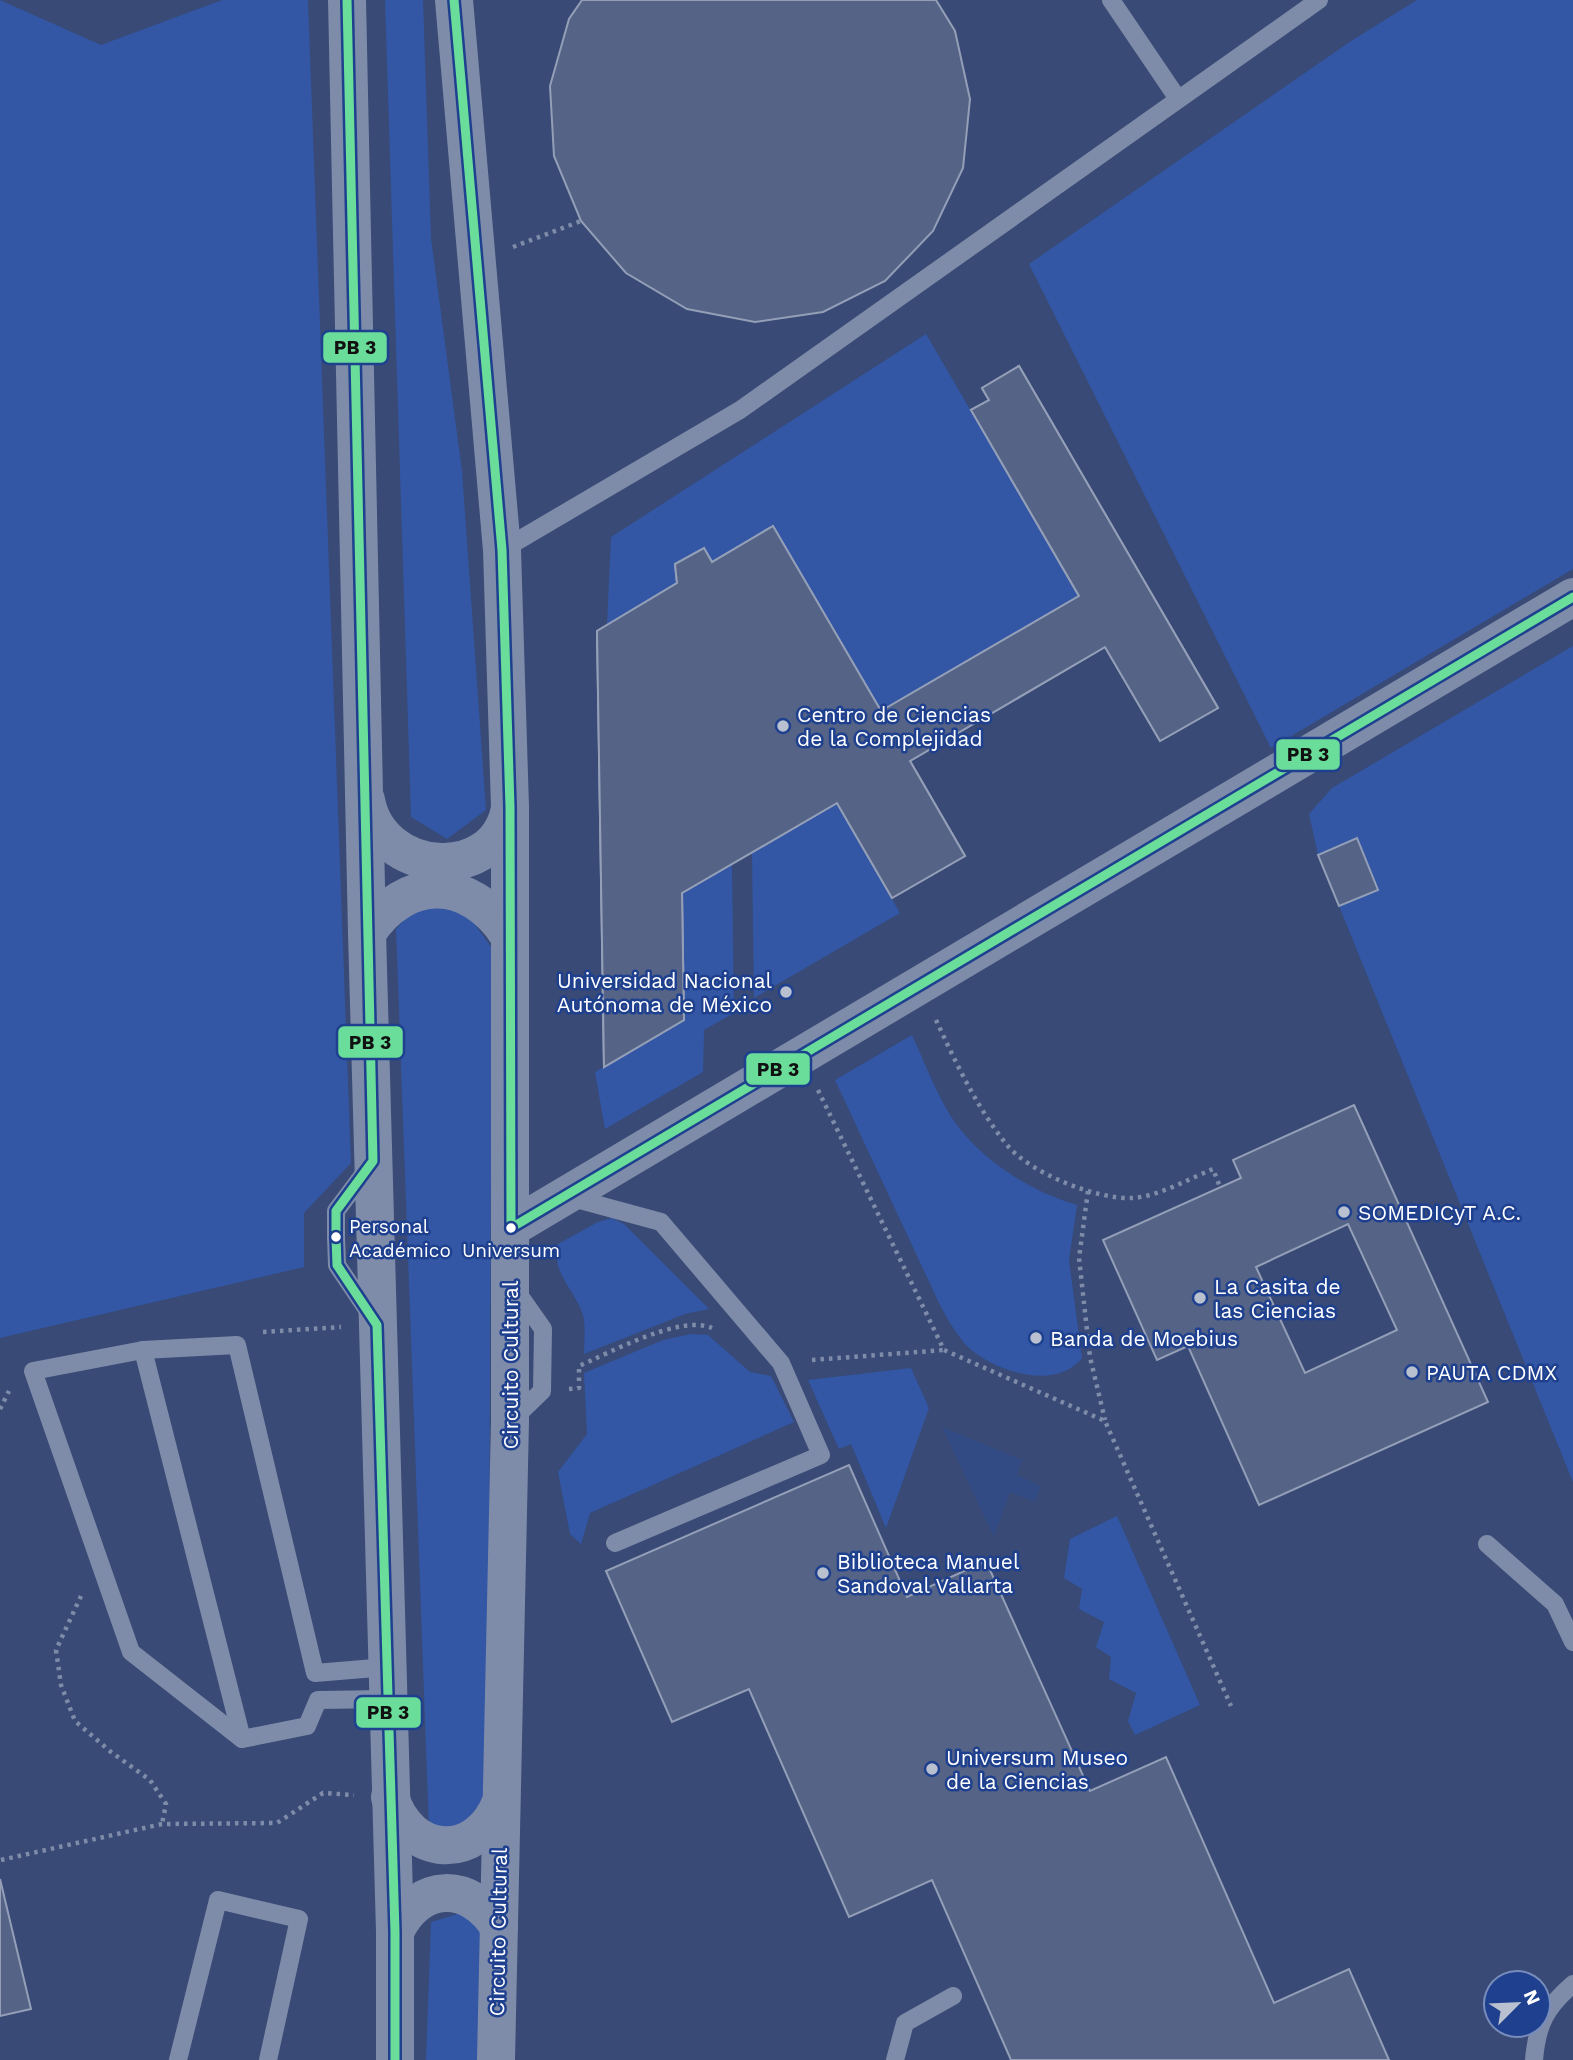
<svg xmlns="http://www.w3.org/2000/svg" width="1573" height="2060" viewBox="0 0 1573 2060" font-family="'Work Sans',sans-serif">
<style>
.green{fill:#3357a5}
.water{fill:#334b84}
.building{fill:#546386;stroke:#949fb7;stroke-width:2;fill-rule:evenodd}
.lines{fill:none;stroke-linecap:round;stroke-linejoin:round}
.path{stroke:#7f8ca9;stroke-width:4.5;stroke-dasharray:3.5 5;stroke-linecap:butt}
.service{stroke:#7f8ca9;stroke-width:18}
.tertiary{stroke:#7f8ca9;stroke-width:38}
.bus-1-casing{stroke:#1e408f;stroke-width:14}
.bus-1{stroke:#69dd99;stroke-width:9}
.poi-dot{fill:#b9c0cf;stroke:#1e408f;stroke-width:2.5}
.bus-dot{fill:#fff;stroke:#1e408f;stroke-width:2.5}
.labels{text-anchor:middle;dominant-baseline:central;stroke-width:5;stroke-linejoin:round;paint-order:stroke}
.bus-label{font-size:19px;fill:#fff;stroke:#1e408f;text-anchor:start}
.poi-label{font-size:21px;fill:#fff;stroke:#1e408f;text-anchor:start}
.street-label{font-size:21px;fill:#fff;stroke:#1e408f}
.line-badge{stroke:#1e408f;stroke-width:2.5}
.pale-badge-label{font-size:19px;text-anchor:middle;font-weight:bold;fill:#111}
</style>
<rect width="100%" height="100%" fill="#384a75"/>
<g class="green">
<polygon points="0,0 101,45 222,0 308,0 351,1163 304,1213 304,1267 0,1338"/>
<polygon points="385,0 423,0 431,238 462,471 486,810 447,839 411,817"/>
<polygon points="1417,0 1573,0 1573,569 1271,748 1029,264 1351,41"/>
<polygon points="926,334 1079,596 881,711 773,526 712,562 704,548 675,564 677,583 607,625 611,537"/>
<polygon points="1573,646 1573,1482 1339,906 1378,889 1357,838 1318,855 1309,814 1332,788"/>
<polygon points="837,803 900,913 754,998 752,853"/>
<polygon points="732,865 734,1013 704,1030 703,1072 605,1129 595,1072 684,1020 682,893"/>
<polygon points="420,902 463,908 492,948 488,1813 453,1833 429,1829 396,929"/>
<path d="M 912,1035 C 923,1059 933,1085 946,1108 C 971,1154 1028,1191 1077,1205 L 1069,1260 L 1082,1358 C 1056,1391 996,1372 969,1348 C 956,1335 947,1318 939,1303 L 835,1080 Z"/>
<path d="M 612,1218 L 624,1224 L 709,1309 L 685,1314 L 584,1354 C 584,1342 586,1327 583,1315 C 576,1291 550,1272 558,1244 L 598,1222 Z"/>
<polygon points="691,1334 708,1335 750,1372 771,1376 794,1422 590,1513 581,1544 570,1534 558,1472 587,1434 584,1373 663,1340"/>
<polygon points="911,1368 929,1408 886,1528 851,1444 839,1449 808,1380"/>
<polygon points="1117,1516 1200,1705 1135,1735 1128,1721 1136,1693 1109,1679 1111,1657 1096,1647 1104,1622 1079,1609 1082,1589 1064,1578 1070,1539"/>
<polygon points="468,1911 491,1931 482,2060 426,2060 431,1922"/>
</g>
<polygon class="water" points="942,1427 1022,1460 1017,1475 1041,1486 1035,1502 1010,1492 994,1537"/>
<g class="building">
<polygon points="582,0 936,0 955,31 970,99 963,168 933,231 885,281 823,312 755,322 687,309 626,273 581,221 554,156 550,86 569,19"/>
<path d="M 1019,366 L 1218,708 L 1160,741 L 1105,647 L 910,761 L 965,856 L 892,898 L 837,803 L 682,893 L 684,1020 L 604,1067 L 597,631 L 677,583 L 675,564 L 704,548 L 712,562 L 773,526 L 881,711 L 1079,596 L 971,410 L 989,400 L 982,388 ZM 716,593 L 809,755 L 681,831 L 678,615 Z"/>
<polygon points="1019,366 1218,708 1160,741 1105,647 910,761 965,856 892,898 837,803 682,893 684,1020 604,1067 597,631 677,583 675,564 704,548 712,562 773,526 881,711 1079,596 971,410 989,400 982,388"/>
<polygon points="1357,838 1378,890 1339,906 1318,855"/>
<path d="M 1354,1105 L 1488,1402 L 1259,1505 L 1188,1346 L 1157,1360 L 1103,1240 L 1241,1178 L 1233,1160 ZM 1348,1224 L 1397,1330 L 1305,1373 L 1256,1267 Z"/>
<polygon points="849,1465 907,1597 986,1561 1090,1791 1166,1757 1274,2003 1349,1969 1389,2060 1011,2060 932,1880 849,1917 749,1689 672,1722 606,1571"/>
<polygon points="0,1879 31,2009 0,2016"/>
</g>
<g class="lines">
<g class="path">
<polyline points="513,247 581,221"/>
<path d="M 936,1020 C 956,1063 977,1108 1007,1145 C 1030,1173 1097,1200 1133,1198 C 1159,1196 1189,1179 1213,1169 L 1220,1187"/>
<polyline points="818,1090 944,1350 1105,1421 1231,1706"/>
<polyline points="1088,1191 1079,1258 1090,1357 1105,1420"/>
<polyline points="263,1332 341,1327"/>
<polyline points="812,1360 944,1350"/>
<path d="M 569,1389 L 579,1388 L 579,1366 C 609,1353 681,1314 712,1328"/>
<polyline points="0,1409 9,1391"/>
<polyline points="81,1596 56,1650 61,1685 75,1721 111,1752 150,1780 166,1804 162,1824"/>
<polyline points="1,1860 162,1824 277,1823 323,1793 354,1795"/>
</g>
<g class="service">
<polyline points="1111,0 1178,99"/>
<polyline points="502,550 740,410 1319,0"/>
<polyline points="369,1167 336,1211 336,1237 337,1265 370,1314"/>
<polyline points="569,1197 661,1222 781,1363 821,1455 615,1543"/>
<polyline points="143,1350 242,1739"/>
<polyline points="513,1419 542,1391 543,1329 517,1292"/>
<polyline points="1487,1544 1555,1604 1573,1642"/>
<polyline points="387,1667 315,1673 237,1345 143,1350 33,1371 131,1652 242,1739 307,1726 318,1700 387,1699"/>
<polyline points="178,2060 218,1900 299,1919 268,2060"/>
<polyline points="895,2060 905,2023 953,1996"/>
<path d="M 1534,2060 C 1537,2024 1546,2007 1573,1984"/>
</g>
<g class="tertiary">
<polyline points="347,0 367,933 395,1932 395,2060"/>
<polyline points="454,0 502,550 510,807 510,1421 496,2060"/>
<path d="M 366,800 C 379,876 496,886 510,808"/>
<path d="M 367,933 C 406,874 470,876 508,934"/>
<polyline points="511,1228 1573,597"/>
<path d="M 390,1797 C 409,1858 477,1863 501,1802"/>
<path d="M 395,1932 C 418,1881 471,1881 499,1927"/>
</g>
<g class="bus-1-casing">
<g id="bus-1">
<polyline points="347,0 373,1161 336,1211 336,1237 337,1265 377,1325 395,1932 395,2060"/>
<polyline points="454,0 502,550 510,807 511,1228 1573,597"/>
</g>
</g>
<use href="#bus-1" class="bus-1"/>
</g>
<g class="poi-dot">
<circle cx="783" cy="726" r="7"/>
<circle cx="786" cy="992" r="7"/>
<circle cx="1344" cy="1212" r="7"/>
<circle cx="1200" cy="1298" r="7"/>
<circle cx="1036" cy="1338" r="7"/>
<circle cx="1412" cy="1372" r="7"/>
<circle cx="823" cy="1573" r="7"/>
<circle cx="932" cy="1769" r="7"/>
</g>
<g class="bus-dot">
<circle cx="511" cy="1228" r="6"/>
<circle cx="336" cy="1237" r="6"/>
</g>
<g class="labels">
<g class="bus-label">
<text x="349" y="1226">Personal<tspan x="349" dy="24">Académico</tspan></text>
<text x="511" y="1250" text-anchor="middle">Universum</text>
</g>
<g class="poi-label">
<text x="797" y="714">Centro de Ciencias<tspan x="797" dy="24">de la Complejidad</tspan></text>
<text x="772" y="980" text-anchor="end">Universidad Nacional<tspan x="772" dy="24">Autónoma de México</tspan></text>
<text x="1358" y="1212">SOMEDICyT A.C.</text>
<text x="1214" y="1286">La Casita de<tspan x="1214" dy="24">las Ciencias</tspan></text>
<text x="1050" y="1338">Banda de Moebius</text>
<text x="1426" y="1372">PAUTA CDMX</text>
<text x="837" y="1561">Biblioteca Manuel<tspan x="837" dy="24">Sandoval Vallarta</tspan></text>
<text x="946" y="1757">Universum Museo<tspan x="946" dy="24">de la Ciencias</tspan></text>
</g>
<g class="street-label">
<text transform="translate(510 1365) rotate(-90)">Circuito Cultural</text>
<text transform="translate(498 1932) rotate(-89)">Circuito Cultural</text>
</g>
</g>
<g class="line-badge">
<rect x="322" y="331" width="66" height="33" rx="7" fill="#69dd99"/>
<rect x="1275" y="738" width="66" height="33" rx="7" fill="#69dd99"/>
<rect x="337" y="1025" width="67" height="34" rx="7" fill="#69dd99"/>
<rect x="745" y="1052" width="66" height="34" rx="7" fill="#69dd99"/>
<rect x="355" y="1696" width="67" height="33" rx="7" fill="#69dd99"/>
</g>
<g class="pale-badge-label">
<text x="355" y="354">PB 3</text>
<text x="1308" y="761">PB 3</text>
<text x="370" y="1049">PB 3</text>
<text x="778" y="1076">PB 3</text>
<text x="388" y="1719">PB 3</text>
</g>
<g transform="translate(1517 2004) rotate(66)"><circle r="33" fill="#1e408f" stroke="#788cbc" stroke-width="2"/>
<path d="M0-5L12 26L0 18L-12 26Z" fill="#b9c0cf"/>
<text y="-10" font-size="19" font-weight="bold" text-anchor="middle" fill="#ffffff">N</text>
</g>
</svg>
